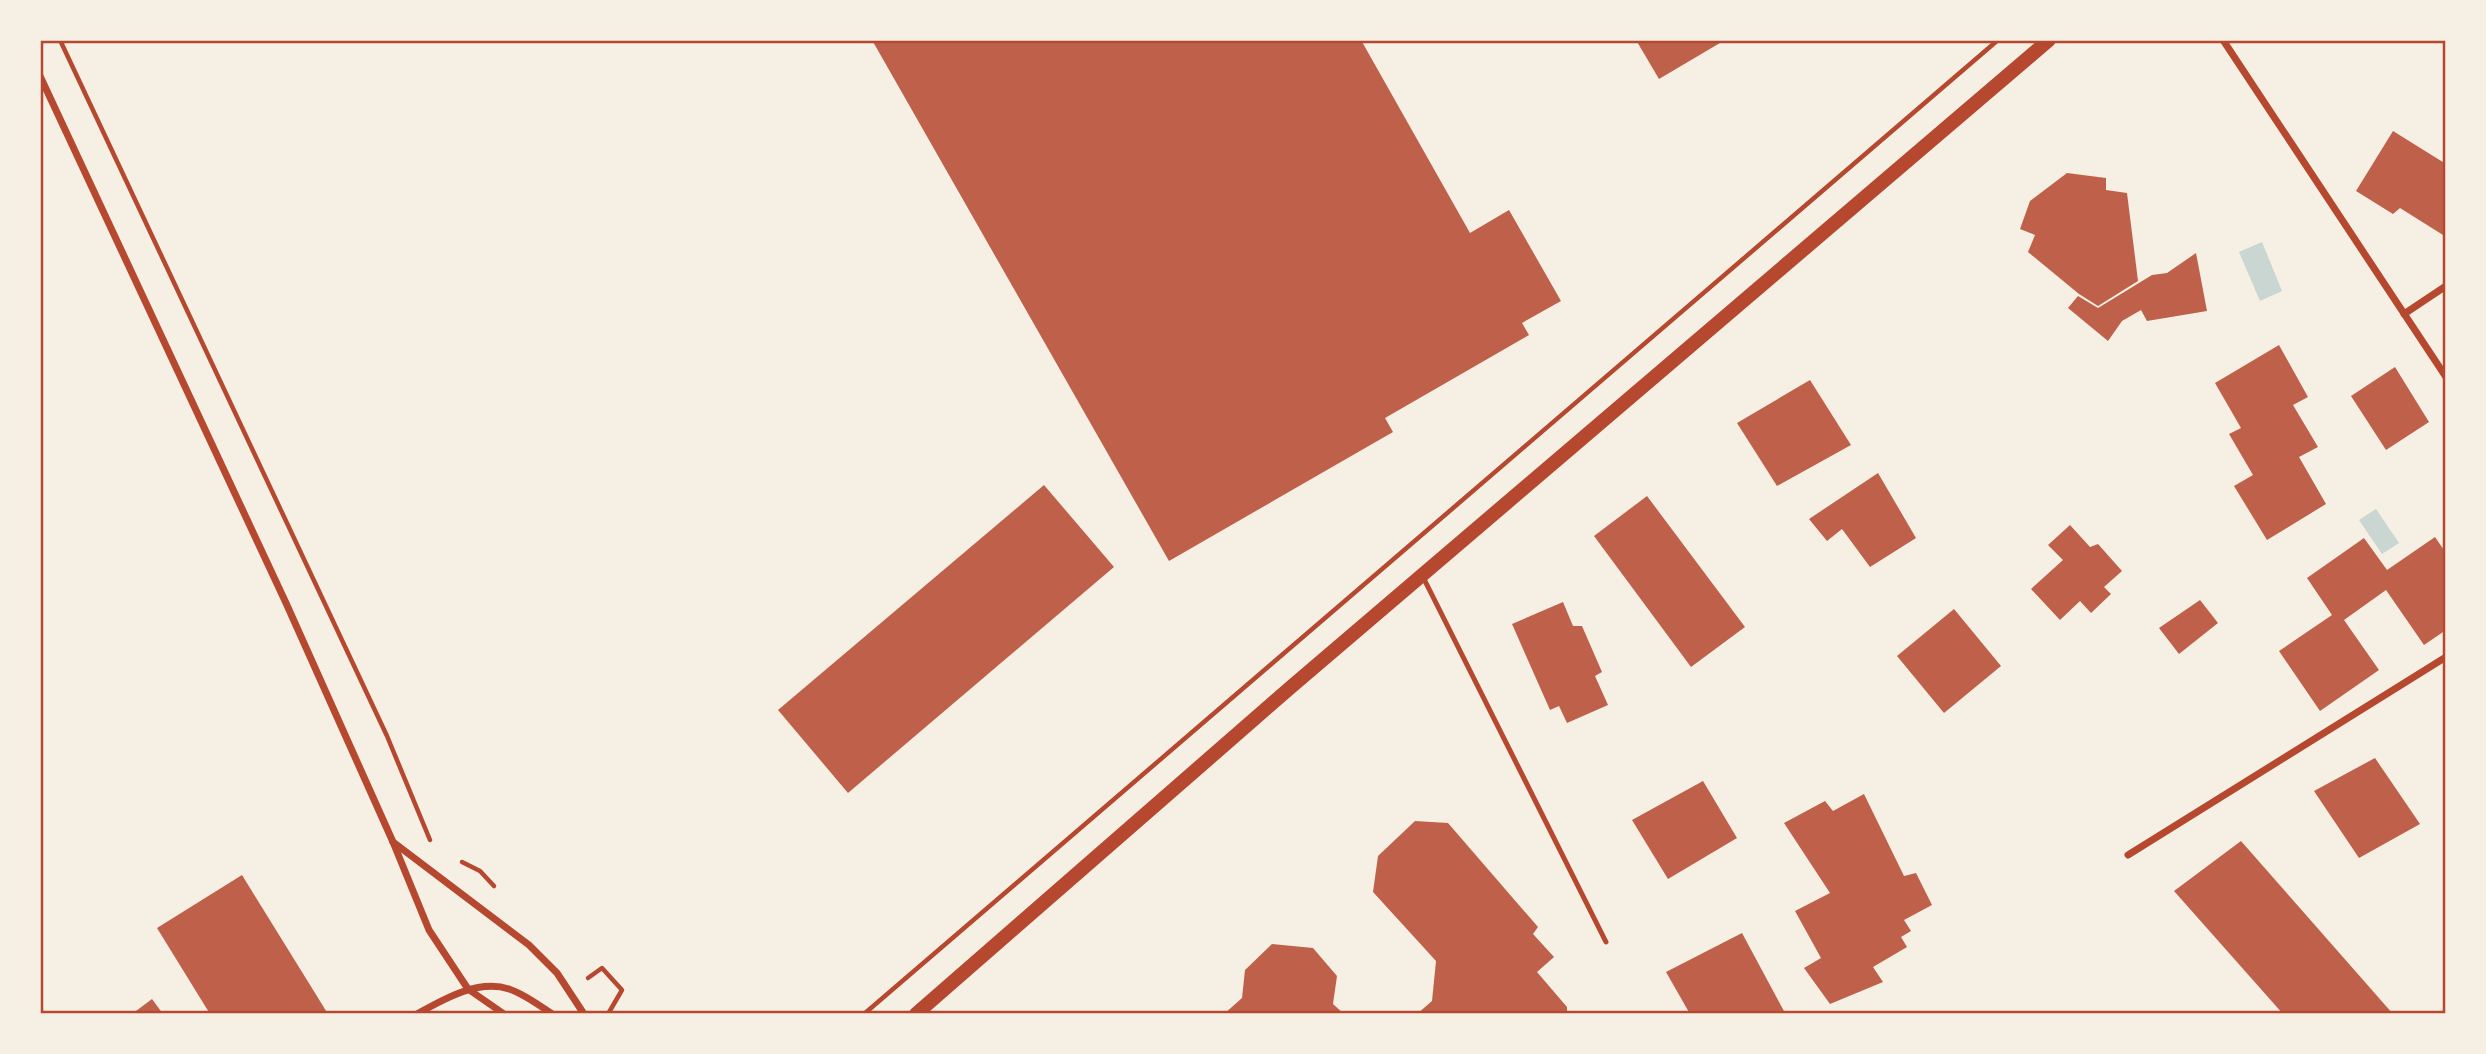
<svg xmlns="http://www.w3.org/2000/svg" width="2486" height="1054" viewBox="0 0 2486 1054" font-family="Raleway,sans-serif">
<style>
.water{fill:#c9d6d2}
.building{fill:#bf614a}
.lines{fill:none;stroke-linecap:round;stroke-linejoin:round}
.path{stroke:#b5482f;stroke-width:4.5}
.service{stroke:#b5482f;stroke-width:5}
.minor{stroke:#b5482f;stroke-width:7}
.secondary{stroke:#b5482f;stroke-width:14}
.neatline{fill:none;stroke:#b5482f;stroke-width:2.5}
</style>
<rect width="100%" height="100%" fill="#f6efe4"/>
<g class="water">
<polygon points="2262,242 2282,291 2260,301 2239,252"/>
<polygon points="2376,509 2399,543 2382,554 2359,520"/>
</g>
<g class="building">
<polygon points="872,40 1361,40 1470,233 1509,210 1561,301 1522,323 1529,335 1385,418 1393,432 1169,561"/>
<polygon points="1636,40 1725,40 1659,79"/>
<polygon points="2393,131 2446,164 2446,231 2443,235 2400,208 2393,214 2356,191"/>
<polygon points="2067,173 2106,178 2106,190 2127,193 2138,281 2098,306 2079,294 2028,252 2035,235 2020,229 2030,201"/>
<polygon points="2196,253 2207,311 2147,321 2141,310 2122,321 2108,341 2068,308 2078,296 2098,308 2152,275 2167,273"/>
<polygon points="2279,345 2308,397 2293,405 2318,447 2299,457 2326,504 2267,540 2234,486 2253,475 2229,434 2241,428 2215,383"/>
<polygon points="2395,367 2429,422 2386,450 2351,396"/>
<polygon points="1810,380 1851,445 1777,486 1737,423"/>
<polygon points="1878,473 1916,538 1870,567 1842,529 1827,541 1809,519"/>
<polygon points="1044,485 1114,567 848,793 778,710"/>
<polygon points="1647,496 1745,627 1691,667 1594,536"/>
<polygon points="2070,525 2090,547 2098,544 2122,571 2104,587 2111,594 2091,613 2080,601 2060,620 2031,589 2063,560 2048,545"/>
<polygon points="2435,537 2446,553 2446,630 2424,645 2386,590 2344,620 2379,670 2320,711 2279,651 2332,615 2307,578 2364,538 2387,570"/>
<polygon points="2200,600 2218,623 2179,654 2159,628"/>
<polygon points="1563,602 1573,626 1582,626 1602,672 1595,676 1608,705 1567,723 1559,706 1550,710 1512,624"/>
<polygon points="1954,609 2001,666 1944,713 1897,656"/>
<polygon points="2375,758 2420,824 2359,858 2314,791"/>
<polygon points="1703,781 1737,838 1668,879 1632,820"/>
<polygon points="1864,794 1904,876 1916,873 1932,905 1904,920 1911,931 1901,937 1907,947 1873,967 1883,982 1830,1004 1804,968 1821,958 1795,911 1830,893 1784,823 1825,801 1833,811"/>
<polygon points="1415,821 1448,823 1538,927 1533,934 1554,957 1537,972 1567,1007 1567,1014 1417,1014 1432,1001 1436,961 1373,892 1378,856"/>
<polygon points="2241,841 2393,1014 2283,1014 2174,891"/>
<polygon points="242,875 328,1014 210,1014 157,928"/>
<polygon points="1742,933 1785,1013 1690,1014 1666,972"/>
<polygon points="1272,944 1313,948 1337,976 1333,1004 1344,1014 1224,1014 1242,998 1245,970"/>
<polygon points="152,999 163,1014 132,1014"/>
</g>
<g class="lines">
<g class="path">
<polyline points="60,40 387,736 430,840"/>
<polyline points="462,862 480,871 494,886"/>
<polyline points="588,978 602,968 622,990 608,1014"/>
<polyline points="864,1014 1998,40"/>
</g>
<polyline class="service" points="1422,575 1606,942"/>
<g class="minor">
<polyline points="2223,40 2446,377"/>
<polyline points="40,76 286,603 393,842 429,930 468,989 504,1014"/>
<polyline points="2404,314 2446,286"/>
<polyline points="393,842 529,945 557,973 584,1014"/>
<polyline points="2128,855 2446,657"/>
<path d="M 417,1014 C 444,999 478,979 509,989 C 524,994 539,1005 552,1014"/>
</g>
<polyline class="secondary" points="916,1014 1291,687 2049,40"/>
</g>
<rect width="2486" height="1054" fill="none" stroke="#f6efe4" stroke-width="84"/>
<rect x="42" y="42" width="2402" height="970" class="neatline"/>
</svg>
